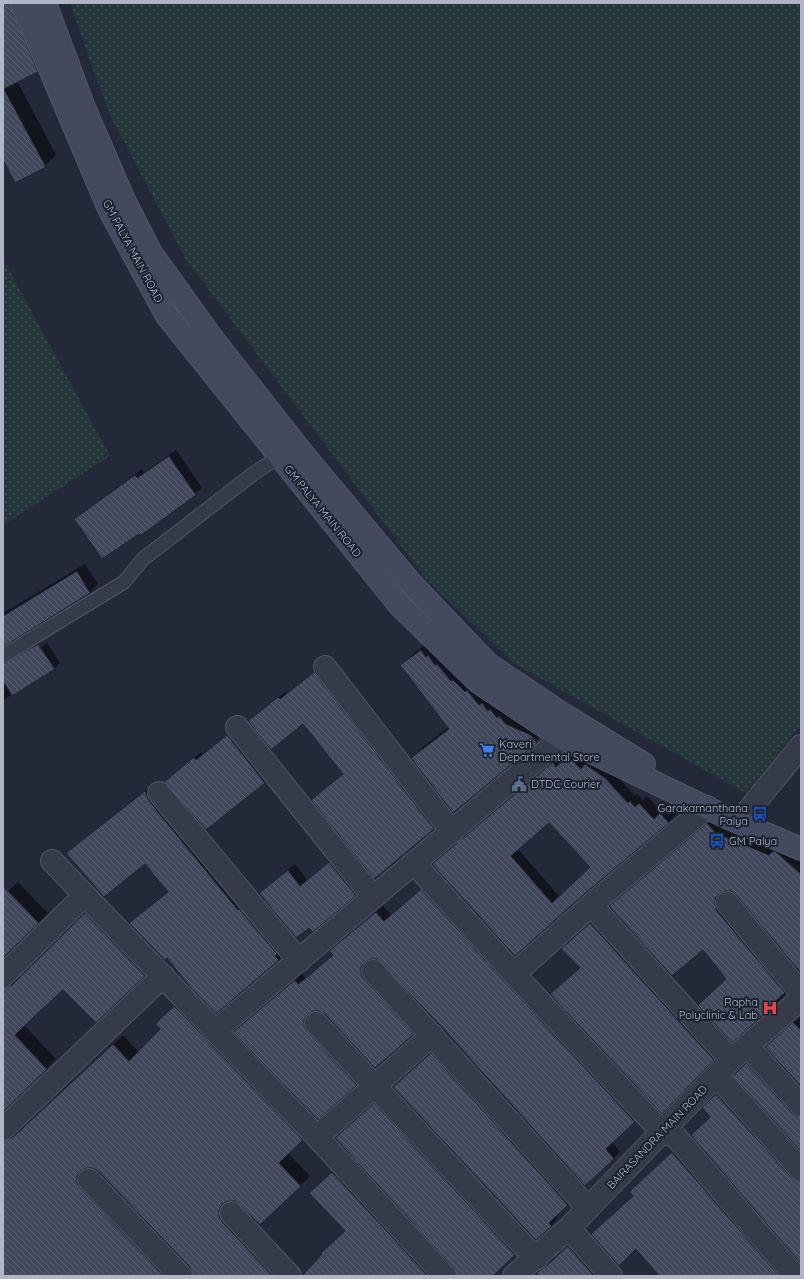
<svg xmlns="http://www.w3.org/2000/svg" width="804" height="1279" viewBox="0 0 804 1279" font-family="Quicksand,sans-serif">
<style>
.grass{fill:url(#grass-dots)}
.shadow{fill:#0007;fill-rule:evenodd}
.building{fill:url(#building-back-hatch);stroke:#1d2230;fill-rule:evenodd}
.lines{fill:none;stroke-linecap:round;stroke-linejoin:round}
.lane-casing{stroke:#515664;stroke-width:15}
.street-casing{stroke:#515664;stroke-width:24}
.secondary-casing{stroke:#515664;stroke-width:24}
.lane{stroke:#363b4a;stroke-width:13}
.street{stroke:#363b4a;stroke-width:22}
.secondary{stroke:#444a5d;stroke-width:22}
.labels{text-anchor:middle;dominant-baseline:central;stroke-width:4;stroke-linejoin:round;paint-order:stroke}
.street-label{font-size:11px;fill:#b1b6c6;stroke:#1b202e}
.poi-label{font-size:11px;fill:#b1b6c6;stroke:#1b202e;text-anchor:start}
</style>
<defs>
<pattern id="grass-dots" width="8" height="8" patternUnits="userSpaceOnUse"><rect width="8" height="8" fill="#25363b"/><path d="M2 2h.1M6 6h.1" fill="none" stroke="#425156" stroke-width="1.8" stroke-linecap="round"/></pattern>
<pattern id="building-back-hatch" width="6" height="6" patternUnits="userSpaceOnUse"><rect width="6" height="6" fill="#42485b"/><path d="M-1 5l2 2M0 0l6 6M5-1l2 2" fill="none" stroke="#5b6071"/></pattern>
</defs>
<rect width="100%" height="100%" fill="#232939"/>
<g class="grass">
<polygon points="70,3 801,3 801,725 746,793 515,664 426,579 185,258 108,111"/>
<polygon points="3,259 110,456 3,525"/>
</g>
<g class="shadow">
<polygon points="15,3 48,60 37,71 17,81 56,155 45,166 3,158 3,9 35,68 37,68 10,5"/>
<polygon points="176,450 202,488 165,518 141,535 139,532 75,519 142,469 144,472"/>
<polygon points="85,564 98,584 89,593 3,641 3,613"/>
<polygon points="434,638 549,729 454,812 412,758 425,745 449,727 402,665 414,653"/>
<polygon points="47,643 60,663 54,669 3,700 3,678"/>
<polygon points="321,666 440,822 434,829 344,774 303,723 256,715 286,691 287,693"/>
<polygon points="234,729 271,775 207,829 165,782 201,752 203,754"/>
<path d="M 576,749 L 612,771 L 635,796 L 637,794 L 643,801 L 647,796 L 662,812 L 668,807 L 676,815 L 515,955 L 440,857 L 560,756 L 564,760 ZM 549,822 L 591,867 L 559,896 L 518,849 Z"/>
<polygon points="152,785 286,953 279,960 167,956 130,923 169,891 146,862 67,853"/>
<polygon points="715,817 783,845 801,862 801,972 737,894 732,891 722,891 721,897 793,988 732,1041 728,979 704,949 617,900"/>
<polygon points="336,857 362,888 313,931 260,893 295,864 307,880"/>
<polygon points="18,882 48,913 3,957 3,896"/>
<polygon points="428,883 641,1114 612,1142 620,1152 585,1184 442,1026 378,958 368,959 367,967 420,1027 413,1034 325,1013 320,1010 313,1010 310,1012 310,1018 363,1078 356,1084 241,1025 302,974 305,978 314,972 334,955 337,944 383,906 391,915"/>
<polygon points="95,904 154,966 96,1021 63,989 24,1025 56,1059 3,1110 3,974 10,979 16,979 23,975"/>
<polygon points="598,916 721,1051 662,1112 580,968 570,941"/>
<polygon points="184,997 312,1130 288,1153 310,1176 300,1186 235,1200 228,1200 228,1206 293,1276 194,1276 191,1267 99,1171 93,1167 86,1167 86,1172 183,1276 3,1276 3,1127 10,1132 16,1132 23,1128 123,1035 139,1052 162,1029 157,1024"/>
<polygon points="801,1016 801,1085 775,1038"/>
<polygon points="438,1046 575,1197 556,1215 558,1218 551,1226 394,1087"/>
<polygon points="756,1055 801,1105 801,1150 735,1076"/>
<polygon points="726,1085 801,1169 801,1262 711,1117 703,1108"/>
<polygon points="384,1094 524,1244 489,1276 458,1276 458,1273 346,1128"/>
<polygon points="682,1144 796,1276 660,1276 634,1195 640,1183"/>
<polygon points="342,1163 447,1276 303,1276 347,1231 320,1183"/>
<polygon points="578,1237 612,1276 541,1276 538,1273"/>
</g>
<g class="building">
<polygon points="3,3 10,3 38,72 4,89 46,167 15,183 3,160"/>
<polygon points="169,456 196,495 140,536 139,534 102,559 74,519 135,475 137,478"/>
<polygon points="77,571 90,593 3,647 3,616"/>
<polygon points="38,644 55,669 12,696 3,681 3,664"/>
<polygon points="421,650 426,657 428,655 435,665 437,664 451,681 453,680 465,692 467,690 479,705 482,703 488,711 490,709 497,718 499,716 506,724 531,735 537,743 453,813 411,758 449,729 400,665"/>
<polygon points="314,672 434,829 374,879 311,800 343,774 303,724 271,750 248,721 278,697 280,699"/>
<polygon points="227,735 265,783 206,830 164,782 194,757 196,760"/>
<path d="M 568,756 L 581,769 L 585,764 L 605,778 L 628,803 L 630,801 L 635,807 L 639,803 L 654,819 L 660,813 L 669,823 L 583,895 L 515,956 L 432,864 L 553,762 L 556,767 ZM 549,823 L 590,867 L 552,903 L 511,856 Z"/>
<polygon points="145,791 149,801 238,910 239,909 277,954 275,956 279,960 216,1014 191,988 167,958 165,960 129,923 168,892 145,864 104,897 66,853"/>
<polygon points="707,823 716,833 769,855 773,851 776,852 801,874 801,973 736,895 731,891 725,891 719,894 715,898 715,905 717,911 785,993 774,1002 776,1004 732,1043 698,1005 726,979 703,950 672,976 609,906"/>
<polygon points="329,862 356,896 313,932 309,928 296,938 259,893 288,870 300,886"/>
<polygon points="3,886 39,923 3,958"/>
<polygon points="421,889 505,982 635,1122 606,1149 614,1159 585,1186 441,1026 377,959 371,959 365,962 361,967 361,974 364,979 414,1034 375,1068 325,1014 319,1011 314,1011 308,1014 304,1020 304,1025 307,1031 357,1085 318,1120 233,1032 295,980 298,984 306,978 333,955 329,951 376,912 384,921"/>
<polygon points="85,913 145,976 96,1023 63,990 38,1013 15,1035 47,1069 3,1112 3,988 12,985"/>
<polygon points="590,923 714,1060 662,1114 550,994 580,968 561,949"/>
<polygon points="174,1006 303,1140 279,1163 301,1186 260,1225 235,1201 228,1201 222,1204 219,1210 219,1216 222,1222 273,1276 193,1276 190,1267 98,1171 93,1168 86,1168 81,1171 77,1176 77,1183 80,1188 164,1276 3,1276 3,1141 12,1138 113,1044 129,1061 160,1029 155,1024"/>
<polygon points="793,1022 801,1030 801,1086 765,1047"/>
<polygon points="431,1053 568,1205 549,1223 552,1226 536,1240 393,1087"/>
<polygon points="746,1063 792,1113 801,1117 801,1151 733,1076"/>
<polygon points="716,1094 792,1178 801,1182 801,1264 691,1135 710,1117 702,1108"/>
<polygon points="374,1103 515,1255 493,1276 457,1276 454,1268 335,1138"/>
<polygon points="672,1152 779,1276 659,1276 636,1249 619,1266 591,1234 633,1196 629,1192"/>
<polygon points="332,1172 428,1276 302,1276 322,1254 321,1253 345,1231 309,1193"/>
<polygon points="568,1246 594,1276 539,1276 536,1273 544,1268"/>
</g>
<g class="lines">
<g class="lane-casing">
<polyline id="lane" points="3,656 124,582 143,559 253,474 285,453"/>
</g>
<g class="street-casing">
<g id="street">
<polyline points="325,667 452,832"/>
<polyline points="237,727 373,897"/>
<polyline points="159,793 299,961"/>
<polyline points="739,822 801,746"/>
<polyline points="52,861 317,1137 445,1276"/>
<polyline points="414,863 514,974 661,1131 676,1137 795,1276"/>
<polyline points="727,903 801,993"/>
<polyline points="591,905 731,1060"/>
<polyline points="373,971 588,1208"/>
<polyline points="514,974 591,905 707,807"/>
<polyline points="3,976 84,896"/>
<polyline points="316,1023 536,1259"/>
<polyline points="215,1031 562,738"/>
<polyline points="747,1046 801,1105"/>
<polyline points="717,1076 801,1170"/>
<polyline points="3,1129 163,976"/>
<polyline points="317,1137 432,1035"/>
<polyline points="89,1180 181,1276"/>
<polyline points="231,1213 290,1276"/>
<polyline points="569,1228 611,1276"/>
<polyline points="514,1276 569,1228 731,1060 801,999"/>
</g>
</g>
<g class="secondary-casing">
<g id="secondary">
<polyline points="22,3 109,209 167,316 400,606 478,682 562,738 726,817 801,849"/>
<polyline points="45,3 83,105 124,200 151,253 212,338 303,454 409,581 488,664 561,713 644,764"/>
</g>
</g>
<use href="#lane" class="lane"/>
<use href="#street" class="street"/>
<use href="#secondary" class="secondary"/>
</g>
<defs>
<g id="supermarket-bare" transform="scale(1.2)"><path d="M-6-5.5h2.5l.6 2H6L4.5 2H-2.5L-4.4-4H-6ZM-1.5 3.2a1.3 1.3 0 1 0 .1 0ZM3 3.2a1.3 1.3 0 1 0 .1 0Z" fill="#3f7fe0" stroke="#1b202e" stroke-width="2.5" paint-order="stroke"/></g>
<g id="civic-bare" transform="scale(1.2)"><path d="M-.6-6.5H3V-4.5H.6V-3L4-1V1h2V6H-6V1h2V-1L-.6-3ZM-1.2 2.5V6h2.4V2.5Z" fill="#5c6f8a" stroke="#1b202e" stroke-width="2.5" paint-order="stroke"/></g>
<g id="bus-bare" transform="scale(1.2)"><path d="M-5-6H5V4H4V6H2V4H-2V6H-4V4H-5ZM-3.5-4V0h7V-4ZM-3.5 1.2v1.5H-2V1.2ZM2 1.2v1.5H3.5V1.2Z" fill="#1a4fb4" stroke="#1b202e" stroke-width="2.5" paint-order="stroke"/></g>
<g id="hospital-bare" transform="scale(1.2)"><path d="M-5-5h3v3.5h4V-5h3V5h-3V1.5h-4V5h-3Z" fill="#e0444e" stroke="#1b202e" stroke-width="2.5" paint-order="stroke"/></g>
</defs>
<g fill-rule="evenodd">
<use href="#supermarket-bare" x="487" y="750"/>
<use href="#civic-bare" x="519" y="784"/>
<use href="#bus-bare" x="760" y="814"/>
<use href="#bus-bare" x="717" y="841"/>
<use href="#hospital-bare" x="770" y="1008"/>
</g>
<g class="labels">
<g class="street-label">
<text transform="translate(133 251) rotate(62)">GM PALYA MAIN ROAD</text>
<text transform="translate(323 511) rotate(51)">GM PALYA MAIN ROAD</text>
<text transform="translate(657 1137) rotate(-46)">BAIRASANDRA MAIN ROAD</text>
</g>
<g class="poi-label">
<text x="499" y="744">Kaveri<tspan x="499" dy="13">Departmental Store</tspan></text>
<text x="531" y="784">DTDC Courier</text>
<text x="748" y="808" text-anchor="end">Garakamanthana<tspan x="748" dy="13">Palya</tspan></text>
<text x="729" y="841">GM Palya</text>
<text x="758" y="1002" text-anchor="end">Rapha<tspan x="758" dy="13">Polyclinic &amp; Lab</tspan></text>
</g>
</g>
<rect width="804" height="1279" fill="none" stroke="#b1b6c6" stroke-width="8"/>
</svg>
